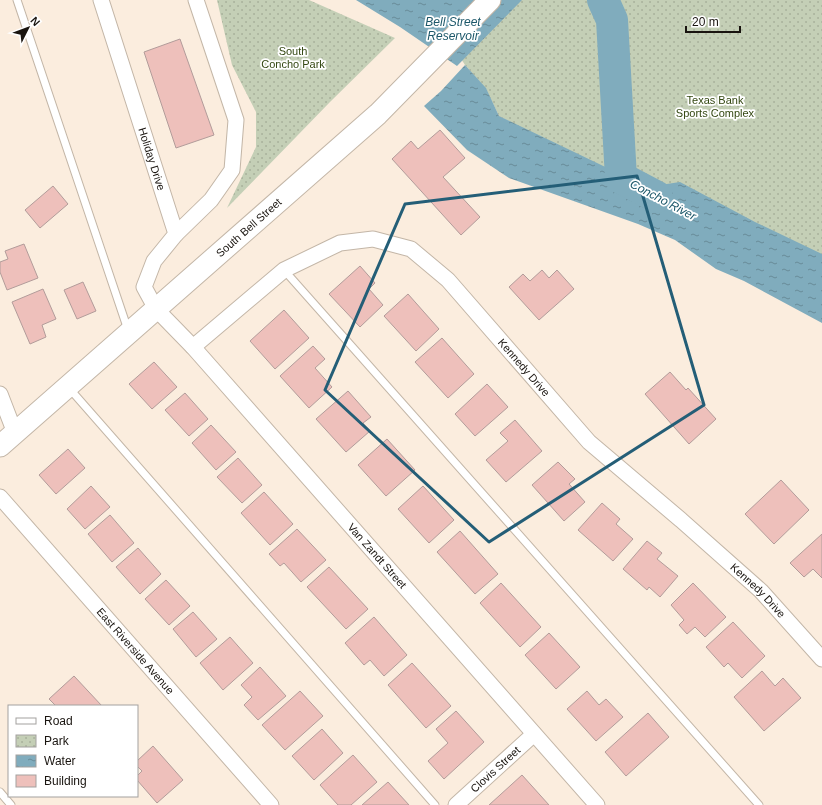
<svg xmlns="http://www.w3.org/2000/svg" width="822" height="805" viewBox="0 0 822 805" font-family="Helvetica,sans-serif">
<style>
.park{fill:url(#park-dots)}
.water{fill:url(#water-ripples)}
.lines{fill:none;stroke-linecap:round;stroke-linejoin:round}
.river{stroke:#80acbd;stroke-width:32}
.building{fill:#eec0bb;stroke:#b29c9a}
.lane-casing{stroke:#c3b6a7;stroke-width:9}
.street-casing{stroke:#c3b6a7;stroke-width:17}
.secondary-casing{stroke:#c3b6a7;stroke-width:23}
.lane{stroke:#fff;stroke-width:7}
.street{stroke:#fff;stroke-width:15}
.secondary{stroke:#fff;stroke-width:21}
.marked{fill:none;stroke:#245e77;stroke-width:3;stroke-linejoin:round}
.labels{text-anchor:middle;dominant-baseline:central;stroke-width:3.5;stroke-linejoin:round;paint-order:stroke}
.park-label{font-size:11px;fill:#334711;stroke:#fff}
.street-label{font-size:11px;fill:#19140f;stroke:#fff}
.water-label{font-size:12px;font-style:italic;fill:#1c5769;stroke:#fff}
</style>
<defs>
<pattern id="park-dots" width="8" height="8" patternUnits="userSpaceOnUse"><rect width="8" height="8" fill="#c4cfb6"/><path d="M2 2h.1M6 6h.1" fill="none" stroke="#a8b19b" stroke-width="1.8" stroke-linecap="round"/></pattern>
<pattern id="water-ripples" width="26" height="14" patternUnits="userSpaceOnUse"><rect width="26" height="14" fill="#80acbd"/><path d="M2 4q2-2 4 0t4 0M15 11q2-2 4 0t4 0" fill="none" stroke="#688b98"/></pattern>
</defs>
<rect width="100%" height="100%" fill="#fbedde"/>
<g class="park">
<polygon points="217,0 309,0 395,38 330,102 227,208 256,147 256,112 232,65"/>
<polygon points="456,0 822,0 822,283 499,116 486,89 465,65 436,19"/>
</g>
<g class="water">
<polygon points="356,0 522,0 457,66 400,27"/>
<polygon points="465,65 486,88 499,116 647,187 680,182 755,222 822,254 822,323 744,281 716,269 675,240 638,224 509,178 467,150 424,106 441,91"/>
</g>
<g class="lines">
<polyline class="river" points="603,0 612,20 621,178 657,197"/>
</g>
<g class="building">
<polygon points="180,39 214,135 176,148 144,52"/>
<polygon points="440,130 465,158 443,177 480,217 461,235 392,159 411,141 418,149"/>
<polygon points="53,186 68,204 40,228 25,210"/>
<polygon points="24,244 38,278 7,290 0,272 0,262 8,259 5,251"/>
<polygon points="360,266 375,283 369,289 383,305 360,327 329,294"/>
<polygon points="542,270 549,278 557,270 574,289 539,320 509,287 523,274 530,281"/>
<polygon points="83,282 96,311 77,319 64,290"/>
<polygon points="43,289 56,319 42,325 46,337 30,344 12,302"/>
<polygon points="408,294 439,329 416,351 384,316"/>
<polygon points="284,310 309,338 275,369 250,341"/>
<polygon points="442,338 474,374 448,398 415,362"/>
<polygon points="313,346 325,359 315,368 332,387 309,408 280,376"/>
<polygon points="154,362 177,387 152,409 129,384"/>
<polygon points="670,372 686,390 688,388 716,419 689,444 645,394"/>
<polygon points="487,384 508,407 475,436 455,414"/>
<polygon points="348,391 371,417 363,423 370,431 346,452 316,419"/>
<polygon points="185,393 208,419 189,436 165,410"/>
<polygon points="515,420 542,451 506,482 486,460 508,441 500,433"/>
<polygon points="211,425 236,452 216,470 192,443"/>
<polygon points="387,439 415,470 386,496 358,465"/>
<polygon points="68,449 85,468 56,494 39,475"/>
<polygon points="238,458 262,485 242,503 217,477"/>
<polygon points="558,462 575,479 569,484 585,502 564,521 532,485"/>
<polygon points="781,480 809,510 774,544 745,514"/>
<polygon points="91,486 110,507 85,529 67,509"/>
<polygon points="423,486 454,520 429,543 398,509"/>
<polygon points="264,492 293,524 270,545 241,513"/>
<polygon points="602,503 620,519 616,524 633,539 613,561 578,530"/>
<polygon points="110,515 134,543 112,562 88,534"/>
<polygon points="297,529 326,560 301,582 284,563 280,566 269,554"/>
<polygon points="460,531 498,574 475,594 437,552"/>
<polygon points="822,534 822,578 813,569 804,577 790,563"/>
<polygon points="647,541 662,553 657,559 678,576 660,597 649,587 647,590 623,569"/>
<polygon points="138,548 161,574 140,594 116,567"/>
<polygon points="329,567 368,609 346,629 307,587"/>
<polygon points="166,580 190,606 169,625 145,599"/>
<polygon points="501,583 541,627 520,647 480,603"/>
<polygon points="693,583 726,617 705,637 695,627 687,634 679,625 684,620 671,605"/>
<polygon points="193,612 217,639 196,657 173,629"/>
<polygon points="374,617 407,655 384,676 370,660 364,665 345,643"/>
<polygon points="733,622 765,656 742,678 728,663 724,667 706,647"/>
<polygon points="549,633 580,667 556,689 525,655"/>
<polygon points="230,637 253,663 223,690 200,663"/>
<polygon points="412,663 451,706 426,728 388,685"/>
<polygon points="260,667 286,696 258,720 244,705 252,697 241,685"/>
<polygon points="762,671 775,686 783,678 801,698 764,731 734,697"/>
<polygon points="74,676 102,706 56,706 49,699"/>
<polygon points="300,691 323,716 285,750 262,725"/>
<polygon points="587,691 599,705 606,699 623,717 596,741 567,709"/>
<polygon points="456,711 484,742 444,779 428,761 448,743 436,729"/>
<polygon points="648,713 669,737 626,776 605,752"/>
<polygon points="322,729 343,753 314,780 292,756"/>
<polygon points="153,746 183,780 157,803 137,780 137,776 142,771 137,766 137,761"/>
<polygon points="353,755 377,782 351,805 338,805 320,785"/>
<polygon points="522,775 549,805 489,805"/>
<polygon points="388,782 409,805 362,805"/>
</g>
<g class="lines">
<g class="lane-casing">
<g id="lane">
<polyline points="17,0 128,330"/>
<polyline points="284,270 759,805"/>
<polyline points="69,388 435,805"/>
<polyline points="0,792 11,805"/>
</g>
</g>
<g class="street-casing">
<g id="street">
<path id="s1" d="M 101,0 L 176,234 L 154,261 L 144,287 L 156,309 L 193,347 L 597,805"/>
<polyline points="176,234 211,200 232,170 236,120 196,0"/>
<path id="s2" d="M 193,347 L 284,270 L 340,243 L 373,239 L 411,249 L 448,280 L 589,442 L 681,520 L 761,591 L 822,659"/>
<polyline points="0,394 15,433"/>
<path id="s3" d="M 0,497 L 271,805"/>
<path id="s4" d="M 456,805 L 534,734"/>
</g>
</g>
<g class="secondary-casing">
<g id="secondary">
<path id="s5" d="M 0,446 L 378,114 L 490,0"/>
</g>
</g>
<use href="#lane" class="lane"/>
<use href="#street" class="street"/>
<use href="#secondary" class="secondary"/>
</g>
<path class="marked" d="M 637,176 L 704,405 L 489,542 L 325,390 L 405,204 Z"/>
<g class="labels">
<g class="park-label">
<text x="293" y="51">South<tspan x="293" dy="13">Concho Park</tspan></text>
<text x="715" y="100">Texas Bank<tspan x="715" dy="13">Sports Complex</tspan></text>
</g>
<g class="street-label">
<text stroke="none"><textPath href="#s1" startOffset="167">Holiday Drive</textPath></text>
<text stroke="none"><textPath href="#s5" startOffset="331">South Bell Street</textPath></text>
<text stroke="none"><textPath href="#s2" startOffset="418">Kennedy Drive</textPath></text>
<text stroke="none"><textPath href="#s1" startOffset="665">Van Zandt Street</textPath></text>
<text stroke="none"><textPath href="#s2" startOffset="742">Kennedy Drive</textPath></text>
<text stroke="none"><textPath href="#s3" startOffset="205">East Riverside Avenue</textPath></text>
<text stroke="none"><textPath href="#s4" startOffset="53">Clovis Street</textPath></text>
</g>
<g class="water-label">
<text x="453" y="22">Bell Street<tspan x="453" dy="14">Reservoir</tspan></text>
<text transform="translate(663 200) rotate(28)">Concho River</text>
</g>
</g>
<rect x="8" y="705" width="130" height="92" fill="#ffffff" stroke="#a3a19f"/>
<rect x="16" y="718" width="20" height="6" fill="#ffffff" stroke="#a3a19f"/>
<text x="44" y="725" font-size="12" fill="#19140f">Road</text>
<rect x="16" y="735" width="20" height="12" fill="url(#park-dots)" stroke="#a3a19f"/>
<text x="44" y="745" font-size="12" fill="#19140f">Park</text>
<rect x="16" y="755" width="20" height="12" fill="url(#water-ripples)" stroke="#a3a19f"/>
<text x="44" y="765" font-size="12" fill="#19140f">Water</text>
<rect x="16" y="775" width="20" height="12" fill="#eec0bb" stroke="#a3a19f"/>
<text x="44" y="785" font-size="12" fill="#19140f">Building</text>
<g transform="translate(28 28) rotate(48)" stroke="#ffffff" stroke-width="3" paint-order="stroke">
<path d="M0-3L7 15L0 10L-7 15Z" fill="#19140f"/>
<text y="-6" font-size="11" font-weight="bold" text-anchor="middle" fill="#19140f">N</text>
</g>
<path d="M686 26v6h54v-6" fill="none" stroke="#19140f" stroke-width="2"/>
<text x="692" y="26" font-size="12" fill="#19140f" stroke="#ffffff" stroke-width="3" paint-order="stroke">20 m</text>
</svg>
